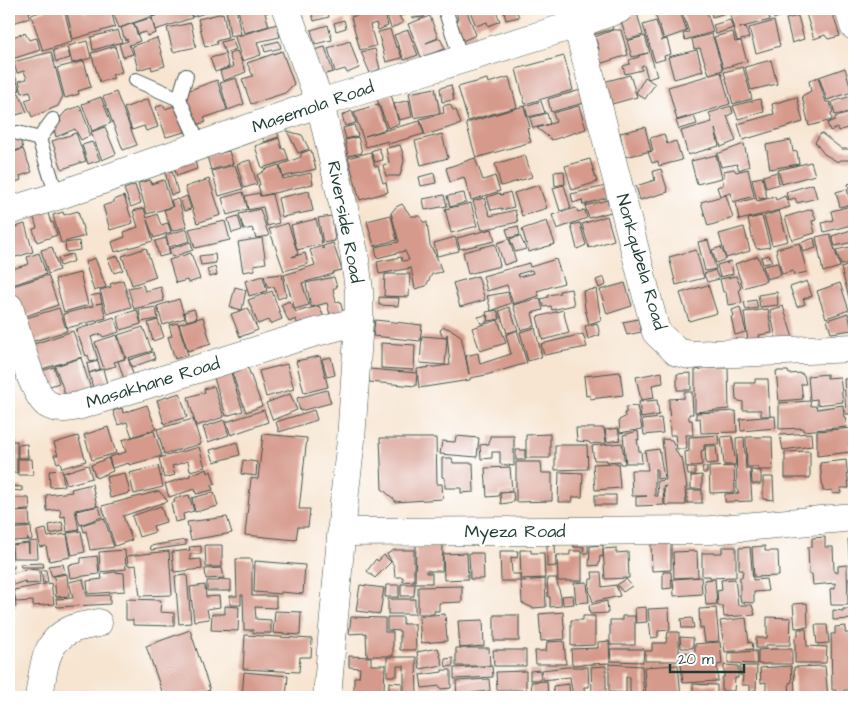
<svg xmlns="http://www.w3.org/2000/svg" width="863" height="706" viewBox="0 0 863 706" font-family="'Architects Daughter',sans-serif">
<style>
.building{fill:#d69a8c;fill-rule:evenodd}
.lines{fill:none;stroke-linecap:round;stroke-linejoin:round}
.service-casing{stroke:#3f564c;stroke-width:16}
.minor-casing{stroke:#3f564c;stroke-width:29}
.service{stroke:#fff;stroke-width:14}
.minor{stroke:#fff;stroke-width:28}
.labels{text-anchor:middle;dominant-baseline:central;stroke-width:5;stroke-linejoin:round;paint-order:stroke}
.street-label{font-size:18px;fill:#1f3d34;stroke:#fff}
</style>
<rect width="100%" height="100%" fill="#fff"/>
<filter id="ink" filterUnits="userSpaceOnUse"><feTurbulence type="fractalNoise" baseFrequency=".02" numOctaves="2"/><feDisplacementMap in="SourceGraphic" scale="10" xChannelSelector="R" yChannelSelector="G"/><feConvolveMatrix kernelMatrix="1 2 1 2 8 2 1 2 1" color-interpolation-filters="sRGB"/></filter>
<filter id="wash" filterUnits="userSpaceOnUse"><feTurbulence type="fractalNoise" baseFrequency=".0096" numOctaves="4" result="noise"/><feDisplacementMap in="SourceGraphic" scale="20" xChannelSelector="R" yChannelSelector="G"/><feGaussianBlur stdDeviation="1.12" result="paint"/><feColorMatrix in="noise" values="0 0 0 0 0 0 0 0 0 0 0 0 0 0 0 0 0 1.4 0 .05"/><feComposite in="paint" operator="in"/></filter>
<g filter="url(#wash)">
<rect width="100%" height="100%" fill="#f7e5d1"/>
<g id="blocks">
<g class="building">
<polygon points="9,9 32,9 33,11 29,12 30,18 9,24"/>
<polygon points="49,9 64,9 72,42 43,51 31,15"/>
<polygon points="66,9 83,9 85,14 93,11 93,9 111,9 115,27 73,39"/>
<polygon points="116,9 172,9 119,28 112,10"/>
<polygon points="174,9 189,9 192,18 155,30 152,17"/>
<polygon points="190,9 219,9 192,17"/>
<polygon points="226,9 236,9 241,34 230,36"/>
<polygon points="241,9 268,9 269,12 265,13 269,26 244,33 238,10"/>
<polygon points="316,9 327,9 329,17 314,21 311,10"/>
<polygon points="330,9 342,9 331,12"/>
<polygon points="343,9 356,9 356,10 344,13"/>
<polygon points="380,9 384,9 388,26 378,30 376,23 370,25 376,46 360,50 351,17"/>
<polygon points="385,9 423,9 424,17 412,18 411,14 399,16 403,23 391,28"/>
<polygon points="456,9 466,9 476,35 460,42 453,23 458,21"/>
<polygon points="469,9 495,9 500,21 488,26 487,22 476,26"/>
<polygon points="503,9 528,9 517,12 519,17 506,20"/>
<polygon points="670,9 679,9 687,31 664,39 655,14"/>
<polygon points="681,9 706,9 713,32 685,40 683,34 689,32"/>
<polygon points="710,9 732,9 733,11 712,17"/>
<polygon points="755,9 767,9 770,20 739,28 746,27 749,38 737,41 730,15"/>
<polygon points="770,9 796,9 797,10 774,19"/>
<polygon points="822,9 831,9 840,36 828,39 825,35 814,39 806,14"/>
<polygon points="223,13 228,38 216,41 217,44 205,47 198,19"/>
<polygon points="637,13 643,35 627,40 620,18"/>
<polygon points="430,16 438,38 426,43 440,38 445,49 421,57 408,24"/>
<polygon points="798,16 804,39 792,43 786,19"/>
<polygon points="151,18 156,33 147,36 146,32 138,34 134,23"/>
<polygon points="344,20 346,28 336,31 334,23"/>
<polygon points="730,20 733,28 716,34 713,25"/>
<polygon points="610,21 613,29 587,37 588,26"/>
<polygon points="656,21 663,40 660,41 667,39 671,54 664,56 665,59 655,62 643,25"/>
<polygon points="774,21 780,46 756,53 749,28"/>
<polygon points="133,23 140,41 129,45 133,54 123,57 119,44 128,41 127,39 125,40 121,28"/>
<polygon points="191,23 196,47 173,52 167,28"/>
<polygon points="277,24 280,37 257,42 261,55 242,61 235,37"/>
<polygon points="328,25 332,40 315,44 311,30"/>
<polygon points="390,29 396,47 398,47 402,58 386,62 378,32"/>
<polygon points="118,30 122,42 93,50 91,37"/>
<polygon points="408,30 418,55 404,60 394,35"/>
<polygon points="613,30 621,30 628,55 599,64 595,50 599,49 595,37"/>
<polygon points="733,32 735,42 741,41 747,61 723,68 714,37"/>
<polygon points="25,33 29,40 37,38 40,50 9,60 9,38"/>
<polygon points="712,34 723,70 709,74 700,48 694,49 692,39"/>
<polygon points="645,36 657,76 648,79 644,65 641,66 642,70 625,74 623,66 630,64 629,60 639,57 639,55 648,53 632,57 627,41"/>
<polygon points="157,38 165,66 152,70 151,66 138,70 132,46"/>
<polygon points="232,39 236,49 225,53 221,42"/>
<polygon points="87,41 91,58 72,63 68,46"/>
<polygon points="279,41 281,48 265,52 263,45"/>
<polygon points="350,41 359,68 347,73 345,69 335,72 328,48"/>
<polygon points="115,46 122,72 112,75 114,78 100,82 91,53"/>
<polygon points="67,47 70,58 56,62 53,50"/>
<polygon points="325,47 333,72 322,75 314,50"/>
<polygon points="375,49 380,69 370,73 361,52"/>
<polygon points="697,50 703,71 674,79 668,57"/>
<polygon points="237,51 246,72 223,81 220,71 233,67 229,54"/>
<polygon points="282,51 294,84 285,93 251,104 242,79 253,76 247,63"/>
<polygon points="51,52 63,96 58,106 32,117 25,100 32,98 30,91 22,93 19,81 27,79 24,71 17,73 13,62"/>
<polygon points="225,54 229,67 215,72 210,58"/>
<polygon points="564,56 573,90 525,104 516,69"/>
<polygon points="771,60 777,84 751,90 745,67"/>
<polygon points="84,61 91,87 78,91 79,94 65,98 57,68"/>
<polygon points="12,67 20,90 10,94 9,68"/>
<polygon points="743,67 752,99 733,104 724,72"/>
<polygon points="845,68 852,92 827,100 819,77"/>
<polygon points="721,72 730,104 677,120 668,87"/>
<polygon points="630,75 637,97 612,104 609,92 606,93 603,82"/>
<polygon points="509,77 517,107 468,121 458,87 487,79 488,83"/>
<polygon points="645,77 655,84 645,99 636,93"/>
<polygon points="818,77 826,102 830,102 833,112 831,113 832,120 809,126 802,96 811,91 809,81"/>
<polygon points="236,78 244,104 228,110 220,83"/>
<polygon points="217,80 227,110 204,118 206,122 195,125 184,92"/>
<polygon points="451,85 454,100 442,102 440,88"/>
<polygon points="435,88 440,113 414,118 409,93"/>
<polygon points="581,90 584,103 551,112 548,99"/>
<polygon points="116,92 137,145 123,150 103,97"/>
<polygon points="19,93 27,112 16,115 11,95"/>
<polygon points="391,94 399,124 388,128 377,99"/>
<polygon points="854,96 854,111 835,115 832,102 848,97"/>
<polygon points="101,97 111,123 92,131 82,104"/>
<polygon points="797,97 803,122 743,140 738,124 774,114 772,104"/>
<polygon points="9,99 15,115 9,117"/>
<polygon points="148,99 158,127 146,131 144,126 132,130 124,108"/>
<polygon points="760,99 764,112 738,119 733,106"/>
<polygon points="409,100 412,117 399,120 394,104"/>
<polygon points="541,101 545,113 528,117 525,106"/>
<polygon points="378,104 386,129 365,136 420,121 424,134 388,144 388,141 366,147 354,112"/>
<polygon points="450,104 453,110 456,110 461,124 425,135 420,119 444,113 443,106"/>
<polygon points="164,105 165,109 177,105 185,132 166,137 156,107"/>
<polygon points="80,106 89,130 89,136 81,140 75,129 56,137 54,129 61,122 60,118 66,111"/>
<polygon points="524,106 530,128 527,129 531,142 476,158 466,123"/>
<polygon points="579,106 586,129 552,140 537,128 556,122 553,113"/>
<polygon points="731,106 733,113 727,116 736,141 721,147 715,129 719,146 688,155 681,131 712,122 709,113"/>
<polygon points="352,111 356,123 345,126 342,115"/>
<polygon points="854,112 854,129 853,126 838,131 837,128 830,131 827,123 835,120 835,117"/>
<polygon points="547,113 550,124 533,128 530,118"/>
<polygon points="694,116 697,124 679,129 676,121"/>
<polygon points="354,125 358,136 346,139 343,128"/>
<polygon points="105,127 116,154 102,160 91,132"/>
<polygon points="645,127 651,151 625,157 620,133"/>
<polygon points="277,131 279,137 264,142 262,135"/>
<polygon points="287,131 302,135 309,149 298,153"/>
<polygon points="76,133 86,161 62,169 52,141"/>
<polygon points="821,133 842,149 854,149 854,160 841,160 838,162 824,154 815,142"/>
<polygon points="442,134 448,158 421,165 415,141"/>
<polygon points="664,134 667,144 676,141 682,160 659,166 658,161 652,163 648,152 653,151 650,138"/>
<polygon points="9,137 20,140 23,148 9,153"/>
<polygon points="358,137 362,153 348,156 345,140"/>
<polygon points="279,138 282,149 285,149 289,160 262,168 255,146"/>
<polygon points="791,140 793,152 797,151 799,164 770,169 766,145"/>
<polygon points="92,142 100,160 88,164 82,145"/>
<polygon points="744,144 749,166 739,170 737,164 721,167 717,154"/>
<polygon points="400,145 403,154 404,161 400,176 386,176 383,165 389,163 386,148"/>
<polygon points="379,148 383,160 375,162 371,151"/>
<polygon points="23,149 32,172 20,176 21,180 10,184 9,154"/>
<polygon points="311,150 316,169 283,177 280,165 301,157 301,153"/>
<polygon points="229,151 233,164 211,170 207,156"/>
<polygon points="371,152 375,166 378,166 383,183 386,182 388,192 360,200 348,158"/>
<polygon points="525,155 532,177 501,186 495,164"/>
<polygon points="716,155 722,178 697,184 691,161"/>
<polygon points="475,158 483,180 495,176 500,191 471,200 464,177 450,182 446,168"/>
<polygon points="590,159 597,182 572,190 565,166"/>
<polygon points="195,160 197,169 177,176 174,167"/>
<polygon points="250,160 257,184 244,188 237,164"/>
<polygon points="811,162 815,175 782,184 778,170"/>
<polygon points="235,165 243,189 219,196 212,171"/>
<polygon points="279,165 283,179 311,173 313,184 261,196 258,185 260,185 257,175 264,171 264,170"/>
<polygon points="661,169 668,192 640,200 636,186 655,180 653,171"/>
<polygon points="734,169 736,172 748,169 754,196 733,202 731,193 720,196 717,187 723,185 724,171"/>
<polygon points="172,171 178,193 171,195 165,172"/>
<polygon points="564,171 565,184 555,186 554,172"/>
<polygon points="777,172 779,184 766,188 763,176"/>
<polygon points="434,173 436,183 421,186 419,177"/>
<polygon points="762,177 767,198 760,199 759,196 756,197 752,179"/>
<polygon points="209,179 221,215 197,223 185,187"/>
<polygon points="150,180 151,184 164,180 172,207 147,214 138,183"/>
<polygon points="854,182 854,206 848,184"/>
<polygon points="813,184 817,198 797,203 795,198 788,200 786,192"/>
<polygon points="135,185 141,203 131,207 124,189"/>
<polygon points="539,185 547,208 522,216 514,193"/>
<polygon points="564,185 571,208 560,211 553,188"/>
<polygon points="606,186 609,197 583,205 582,200 573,203 571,194"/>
<polygon points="847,189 851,204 840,207 836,192"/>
<polygon points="309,191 313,211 282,217 278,198"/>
<polygon points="243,192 248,209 227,215 222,198"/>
<polygon points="510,192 514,207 502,210 501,208 491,210 487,197 499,193 501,195"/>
<polygon points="259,193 260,196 272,194 279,223 267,226 263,207 248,210 245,196"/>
<polygon points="464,193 466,202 450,207 447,196"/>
<polygon points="444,195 447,206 425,210 423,199"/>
<polygon points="726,195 733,218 708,226 701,202"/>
<polygon points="124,196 133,223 110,230 103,206 114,202 114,200"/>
<polygon points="187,196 191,209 184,211 180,199"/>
<polygon points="785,196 790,207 765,214 739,220 736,203 756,198 757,201 775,197 776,200"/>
<polygon points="484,198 490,216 515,210 518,222 482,230 473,201"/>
<polygon points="178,199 187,227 172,231 164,210 173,207 171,200"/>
<polygon points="607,200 611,212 589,218 585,206"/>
<polygon points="471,203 477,226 451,233 445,209"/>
<polygon points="402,204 411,216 420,216 423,222 427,222 430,245 437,258 442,272 432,274 426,286 415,289 411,268 379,274 377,262 401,257 402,261 409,260 405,251 377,258 375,247 399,242 391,213 396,207"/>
<polygon points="851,206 854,211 854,228 852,228 851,225 824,232 822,223 833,220 831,211"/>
<polygon points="144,208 147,218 157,214 161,225 168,223 171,232 154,238 147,220 153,241 115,252 112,242 125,237 124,232 138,227 133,211"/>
<polygon points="576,208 578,212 585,210 587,218 557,229 552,215"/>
<polygon points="260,209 269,236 256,238 252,228 244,230 239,214"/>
<polygon points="812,209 816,220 812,221 815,233 792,240 785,217"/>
<polygon points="47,210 51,223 53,222 57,235 37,242 33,229 37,228 33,215"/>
<polygon points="78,211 85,236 61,243 53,215 63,212 64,215"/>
<polygon points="779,211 788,241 772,245 764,216"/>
<polygon points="391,215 397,240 374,246 367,221"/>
<polygon points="238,216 242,230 232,233 228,219"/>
<polygon points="332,216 335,241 323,243 318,218"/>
<polygon points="607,216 614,240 589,248 582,224"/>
<polygon points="762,216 770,247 757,249 753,241 748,219"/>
<polygon points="316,219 322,244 297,250 291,225"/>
<polygon points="225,221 230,240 195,248 189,229"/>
<polygon points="547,221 555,244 529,252 522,229"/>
<polygon points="288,223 298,254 292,257 305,253 308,264 284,271 269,229"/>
<polygon points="580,223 586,245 577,249 571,225"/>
<polygon points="25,224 33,252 9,259 9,232 13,231 12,228"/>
<polygon points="518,226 520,235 509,238 506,229"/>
<polygon points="744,227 750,251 726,258 719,234"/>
<polygon points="187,229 190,241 169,247 166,235"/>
<polygon points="492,229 495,241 460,249 457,238"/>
<polygon points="851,230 854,242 835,246 832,236"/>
<polygon points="830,234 840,267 823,272 816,237"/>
<polygon points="520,236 526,249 515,252 510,239"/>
<polygon points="455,237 459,251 437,256 434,243"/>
<polygon points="166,238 170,254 159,257 155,241"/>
<polygon points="262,238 266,263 254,265 255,270 243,272 238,242"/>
<polygon points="814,238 816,248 803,252 800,243"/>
<polygon points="509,239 516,261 504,265 497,243"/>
<polygon points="708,240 716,269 705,271 698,242"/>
<polygon points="79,241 80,250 66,252 65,243"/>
<polygon points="191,242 193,250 172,257 169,249"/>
<polygon points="333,243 342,270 333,272 333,274 302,283 309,305 295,309 284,275 315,265 310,250 322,246 323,249 323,246"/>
<polygon points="799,243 807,272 794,275 793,271 782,274 776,249"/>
<polygon points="495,244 500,266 468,274 463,252"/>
<polygon points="854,246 854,262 841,265 836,250"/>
<polygon points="52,247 59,270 48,274 41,250"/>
<polygon points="721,247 726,259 716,263 712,250"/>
<polygon points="146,248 156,277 132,285 122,256"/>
<polygon points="696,250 704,278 676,285 669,257"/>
<polygon points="39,253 46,274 9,286 9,270 29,264 27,257"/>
<polygon points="191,253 200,279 188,283 187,280 176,283 169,260"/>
<polygon points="72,254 74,261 60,266 58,258"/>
<polygon points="215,254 216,263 201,265 199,256"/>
<polygon points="769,255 772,262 763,264 761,257"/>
<polygon points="118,256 123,270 114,273 108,259"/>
<polygon points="758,256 766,281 743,288 735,264"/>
<polygon points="95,258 106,287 94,291 85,262"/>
<path d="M 556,259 L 564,283 L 537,291 L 539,296 L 513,304 L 507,285 L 487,291 L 483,276 L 529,263 L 530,267 ZM 532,270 L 533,273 L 519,277 L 518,274 Z"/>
<polygon points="731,261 733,274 720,277 717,265 727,262 727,264 727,262"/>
<polygon points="778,263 781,275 767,279 763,266"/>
<polygon points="854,264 854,299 850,301 841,268"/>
<polygon points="215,267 217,275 210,277 207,270"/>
<polygon points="715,270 719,279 707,282 704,274"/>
<polygon points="80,273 88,305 64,312 55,279"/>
<polygon points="282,274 286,296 278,299 274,287 268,288 264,276"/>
<polygon points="385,274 410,274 409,297 384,296"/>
<polygon points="48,275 58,305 20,318 10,287"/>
<polygon points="263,276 267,291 249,296 245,281"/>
<polygon points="478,276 485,300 460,307 453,283"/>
<polygon points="736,276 741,288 739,289 742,303 728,305 726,292 723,292 720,279"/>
<polygon points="334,277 337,287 333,289 336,302 340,301 343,312 330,315 327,303 311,307 306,283"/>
<polygon points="604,277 606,285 599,288 596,280"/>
<polygon points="123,280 131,307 107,314 100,290 111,287 110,284"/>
<polygon points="807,281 812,296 803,299 805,304 797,307 790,287"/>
<polygon points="625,283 632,306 607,314 600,290"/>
<polygon points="840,283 849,310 826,318 817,291"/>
<polygon points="143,285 145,291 161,287 164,301 134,309 128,288"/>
<polygon points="708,285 717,313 689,321 680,293"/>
<polygon points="235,287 246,290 242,310 230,307"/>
<polygon points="571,289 574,305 552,310 551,306 544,307 541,299 548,297 548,295 560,293 559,291"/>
<polygon points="596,289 601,320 589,324 585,309 583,291"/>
<polygon points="272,291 282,319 270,324 268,320 258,324 248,300"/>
<polygon points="508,292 511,303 491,311 487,296"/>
<polygon points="777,292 778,305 760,307 758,295"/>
<polygon points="100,294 102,303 96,304 102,303 106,318 67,328 63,314 93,306 90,296"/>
<polygon points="379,297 399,298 398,306 379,305"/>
<polygon points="540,298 543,310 532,313 535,326 521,330 513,305"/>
<polygon points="179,299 185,318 163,325 157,306"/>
<polygon points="756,300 758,308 746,310 744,302"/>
<polygon points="289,301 296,312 319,306 324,317 297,323 296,319 289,322 281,305"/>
<polygon points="854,301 854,320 853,321 851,302"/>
<polygon points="783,306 793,338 777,343 770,310"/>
<polygon points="156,307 158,319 141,322 139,310"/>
<polygon points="509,307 518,330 507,333 499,311"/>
<polygon points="740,307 746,332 735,335 731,317 734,316 732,310"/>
<polygon points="59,308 67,331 31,342 23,319"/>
<polygon points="248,308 258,330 240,337 231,314"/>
<polygon points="194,309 197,318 187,321 184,312"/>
<polygon points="768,309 772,333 759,335 760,339 748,341 744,312"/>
<polygon points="137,310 141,324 121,330 117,316"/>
<polygon points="497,310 500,319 489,321 486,312"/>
<polygon points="563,310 569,333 543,340 537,317"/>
<polygon points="848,313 852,330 831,333 827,320"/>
<polygon points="486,315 488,321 481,324 478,317"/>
<polygon points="114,317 119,332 103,337 101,334 91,337 98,360 90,362 88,355 86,356 76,330"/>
<polygon points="203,317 211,344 188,351 179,324"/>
<polygon points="638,319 641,332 627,335 623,322"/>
<polygon points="158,320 164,337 153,341 148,323"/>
<polygon points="375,320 422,325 420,341 373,336"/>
<polygon points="498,320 506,343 480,351 472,328"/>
<polygon points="178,323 188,355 175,359 168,337 172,336 169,325"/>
<polygon points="597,323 600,335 588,339 585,326"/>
<polygon points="143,327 152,351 128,358 134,377 124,379 118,361 126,358 118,335"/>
<polygon points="444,327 452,330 461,336 469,374 466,356 478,353 480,364 511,354 506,335 517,330 527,363 486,375 470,378 470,380 419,388 417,369 450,365 447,334 447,337 442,336 440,330"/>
<polygon points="535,328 542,357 528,361 520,332"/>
<polygon points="73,331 82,357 39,370 31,345"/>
<polygon points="583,334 587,347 544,355 541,344"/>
<polygon points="117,335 125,359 114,362 116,366 104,369 95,342"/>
<polygon points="422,336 447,338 445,365 420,363"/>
<polygon points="381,343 415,345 414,370 381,368"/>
<polygon points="153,352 155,359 132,367 129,360"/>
<polygon points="320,356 328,387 304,393 296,361"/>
<polygon points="331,357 335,375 327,377 322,359"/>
<polygon points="81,358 91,389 66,397 55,366"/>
<polygon points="98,361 100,369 89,373 87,364"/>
<polygon points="287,364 294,389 266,397 259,371"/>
<polygon points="54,367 59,383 44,388 39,372"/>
<polygon points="248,368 262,406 246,412 232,373"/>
<polygon points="707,368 728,368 729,409 695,412 695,370"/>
<polygon points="103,369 107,384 93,388 89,373"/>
<polygon points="369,369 417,373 416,386 369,382"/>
<polygon points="230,370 243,411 226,416 213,375"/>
<polygon points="776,371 788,371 789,374 802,373 802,375 804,375 806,384 801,384 803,399 779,401"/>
<polygon points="620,372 623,395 590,399 590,395 586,396 584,376"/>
<polygon points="662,372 663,383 652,385 654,398 641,400 636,377"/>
<polygon points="691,373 691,390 677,390 677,374"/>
<polygon points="827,374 827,378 840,377 843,402 817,405 817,399 810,400 808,376"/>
<polygon points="755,379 768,379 770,416 761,416 761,410 743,410 743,402 736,400 735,383 755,383"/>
<polygon points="844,379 854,379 854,414 846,414"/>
<polygon points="214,386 224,417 196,426 188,397 205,392 204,389"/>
<polygon points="327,390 331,403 300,411 297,398"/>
<polygon points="684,392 692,392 693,414 689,414 689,420 692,420 693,435 686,435 687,449 677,449 675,435 670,435 669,399 684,398"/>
<polygon points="180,393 187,417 164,424 157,400"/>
<polygon points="290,394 297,410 273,420 266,403"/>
<polygon points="657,400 659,415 641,418 639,402"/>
<polygon points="810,401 811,406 816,406 817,409 843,405 844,417 845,417 847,427 803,431 803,428 779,429 779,403"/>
<polygon points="147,405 156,429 132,437 127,422 118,425 113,411 122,408 123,413"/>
<polygon points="637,406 642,429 620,433 619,420 625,417 624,413 626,413 626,407"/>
<polygon points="264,410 268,422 231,435 226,422"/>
<polygon points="314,410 317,420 279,432 276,422"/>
<polygon points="736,411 737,432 701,433 700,418 696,419 696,413"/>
<polygon points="775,416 776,428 741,431 740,419"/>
<polygon points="661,418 663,433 644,435 642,420"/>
<polygon points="193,419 201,444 164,454 157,429"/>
<polygon points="854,419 854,449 852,444 849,444 850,452 817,456 817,431 853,428 851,420"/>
<polygon points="224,420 229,435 208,442 203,427"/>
<polygon points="108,427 116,453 92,460 84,435"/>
<polygon points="576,428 604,428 606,443 590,444 589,442 577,441"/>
<polygon points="618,428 620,440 607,442 605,430"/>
<polygon points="154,431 162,456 129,465 129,463 112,468 109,457 126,452 122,440"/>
<polygon points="638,431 639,440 637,439 639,451 641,451 642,463 626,463 623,435"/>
<polygon points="811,433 812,446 783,450 780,435"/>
<polygon points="263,434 307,438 299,509 310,509 308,527 298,527 296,540 245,535 251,478 258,479"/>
<polygon points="550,434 550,458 526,458 526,435"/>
<polygon points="718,435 719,444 704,445 704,450 701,451 702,465 686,467 685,452 689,451 689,437"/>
<polygon points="78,436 86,461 62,468 60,462 57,463 54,455 58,455 54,443"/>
<polygon points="456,436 479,438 477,457 440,454 442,441 455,442"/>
<polygon points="490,436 514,436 514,466 500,464 500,452 492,452 492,458 481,459 480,445 489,444"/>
<polygon points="732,436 736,465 724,465 721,437"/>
<polygon points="744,437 746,469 750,469 752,501 725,502 725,494 739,493 737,489 736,438"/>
<polygon points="746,437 772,437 773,470 758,470 758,467 747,467"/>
<polygon points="380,438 436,438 437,484 442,484 443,499 395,502 395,500 382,489"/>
<polygon points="662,439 672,440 676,451 680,458 682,457 687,488 685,488 686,505 665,505 664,487 666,486 663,487 664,505 636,506 636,497 647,496 632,496 631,470 648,470 645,451 659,449 664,478 657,479 657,469 655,469 655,496 658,496 657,481 666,480"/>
<rect x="9" y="441" width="8" height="32"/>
<polygon points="237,442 240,455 214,462 210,450"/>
<polygon points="622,443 625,464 620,464 620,461 607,462 607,460 594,460 592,446"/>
<polygon points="27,444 28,458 18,458 18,445"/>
<polygon points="555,445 587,445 588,469 555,470"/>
<polygon points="705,446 716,446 718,463 706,464"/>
<polygon points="199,447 205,467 190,471 188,461 172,466 175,475 164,478 159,458"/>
<rect x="516" y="450" width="9" height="10"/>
<polygon points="810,451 810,478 785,478 785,452"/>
<polygon points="108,458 113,471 96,478 91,465"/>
<polygon points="442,458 452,458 453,463 473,463 474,492 461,493 461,488 445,488 445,478 442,477"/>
<polygon points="18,459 32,459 33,475 18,475"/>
<polygon points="243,460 257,462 256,476 241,474"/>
<polygon points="846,460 849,488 840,488 841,493 833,494 832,490 823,491 820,463"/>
<polygon points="516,462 541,462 542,473 552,473 552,501 516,502"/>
<polygon points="618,463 620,488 595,490 593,464"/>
<polygon points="851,463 854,463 854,473 852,473"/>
<polygon points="88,465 92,478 67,485 63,473"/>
<polygon points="158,466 163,487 134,494 129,473"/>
<polygon points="734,466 735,492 710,493 709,467"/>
<polygon points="510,467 512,491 499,492 499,496 487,497 485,468"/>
<polygon points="702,467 707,467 707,473 703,473"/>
<polygon points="687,468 695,468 695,475 688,475"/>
<polygon points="207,469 208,473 211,471 215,484 211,485 213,490 196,494 195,489 169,497 165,484 190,476 190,474"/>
<polygon points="62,470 64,486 50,487 49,471"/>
<polygon points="751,470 761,471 761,484 752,484"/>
<polygon points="559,472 583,473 582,497 573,497 572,502 558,502"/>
<polygon points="125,473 130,493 110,498 106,477"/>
<polygon points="702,475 702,489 691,489 691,476"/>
<polygon points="763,477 773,477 774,500 763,499"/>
<polygon points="92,484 97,506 75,510 79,530 67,532 65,516 61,517 60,509 47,511 46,495 72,492 71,489"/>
<polygon points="9,486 22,487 22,491 9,490"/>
<rect x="687" y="490" width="15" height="13"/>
<polygon points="159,491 168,501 123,516 132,540 115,546 102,506"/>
<polygon points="214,492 218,506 195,512 192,498"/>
<polygon points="513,492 514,502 501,504 500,493"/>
<polygon points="189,495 194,511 183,514 184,520 175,522 171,503 175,502 174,499"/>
<rect x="595" y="495" width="21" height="10"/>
<polygon points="11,498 29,498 30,510 11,511"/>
<polygon points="99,506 102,517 80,525 76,511"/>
<polygon points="161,506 166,522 153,526 155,532 139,537 132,516"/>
<polygon points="29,511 30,526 14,527 13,512"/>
<polygon points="227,517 232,533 191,540 187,522"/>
<polygon points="104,518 114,547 90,550 86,531 84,532 82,525"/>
<polygon points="62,522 64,531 50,534 49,525"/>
<polygon points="31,527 32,540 28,540 28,538 28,540 13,541 12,529"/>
<polygon points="46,529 48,537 67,534 71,557 49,561 46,546 40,547 37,531"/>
<polygon points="81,531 85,552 72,555 67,533"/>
<polygon points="825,537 825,547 833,547 834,572 838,572 838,566 847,565 848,605 831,605 830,589 835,588 835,583 813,585 812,574 809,574 808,547 812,547 812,538"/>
<polygon points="848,539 854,539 854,566 850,567"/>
<polygon points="186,540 186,545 151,550 150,546"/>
<polygon points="573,540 588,540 588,553 583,553 584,547 574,547"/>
<polygon points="37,541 38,558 13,558 12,545 28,543 29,553 29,542"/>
<polygon points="9,544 10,544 12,560 9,560"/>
<polygon points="651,544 671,544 671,570 652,571"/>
<polygon points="205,545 222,545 222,567 206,567"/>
<polygon points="416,545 443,545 442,571 426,571 426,573 432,573 432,583 415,583"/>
<polygon points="547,545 555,545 556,566 547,567"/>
<polygon points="603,545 603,557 600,556 599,565 589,566 590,546"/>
<polygon points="201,546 201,554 190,554 190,560 201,559 202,569 174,572 172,552 190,550 189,547"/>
<polygon points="765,546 765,551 778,551 779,576 754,577 752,547"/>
<polygon points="722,547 736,547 736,577 710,578 710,576 702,576 702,553 722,553"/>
<polygon points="750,547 753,580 766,579 768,591 754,592 754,603 741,602 740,597 740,577 742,577 743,570 739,570 739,548"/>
<polygon points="616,548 616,553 628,552 629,578 605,579 603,549"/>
<polygon points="125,550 126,569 100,572 99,552"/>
<polygon points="394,550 414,550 414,581 403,582 403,577 395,577 394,566 387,554"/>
<polygon points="520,550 531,550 531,553 544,553 545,578 521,579"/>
<polygon points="169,551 172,595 140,596 136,565 128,566 127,556"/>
<polygon points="500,551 518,551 517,558 511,557 512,574 520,574 520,581 501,581"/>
<polygon points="570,551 582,551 582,581 558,581 557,555 570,555"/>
<polygon points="697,551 698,577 674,578 673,552"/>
<polygon points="467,553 468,579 444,580 443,554"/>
<polygon points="469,553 483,553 484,579 470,579"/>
<polygon points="384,555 391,562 375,578 367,571 376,559 378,561"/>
<polygon points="97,556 99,574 70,578 68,565 81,563 81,558"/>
<polygon points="236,559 252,559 252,596 276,596 276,608 255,607 256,619 271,620 271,633 253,633 253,630 244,630 243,595 241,595 241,605 230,605 230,596 237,596"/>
<polygon points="255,561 305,565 303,594 281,592 281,594 254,592"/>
<polygon points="43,563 44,567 21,567 20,564"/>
<polygon points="14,564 14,568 9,569 9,565"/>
<polygon points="63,564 65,573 52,576 48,566"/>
<polygon points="222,568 224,578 206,579 205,569"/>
<polygon points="26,569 39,570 40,583 26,584 25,581 13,585 11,574"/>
<polygon points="41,570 46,570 48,582 43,583"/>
<polygon points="114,572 124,573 125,591 88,594 87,581 102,579 101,574"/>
<polygon points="592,572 601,572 602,587 616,585 620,596 593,602 589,590 590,579 593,579"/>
<polygon points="663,572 671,572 672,588 663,589"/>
<polygon points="67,574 69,596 56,597 54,576"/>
<polygon points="187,575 191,623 179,624 175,576"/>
<polygon points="854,576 854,592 850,592 849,578"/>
<polygon points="701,577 702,594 674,596 673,579"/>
<polygon points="547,578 556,578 561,597 561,606 550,607 550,597 548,597"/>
<polygon points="83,579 87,596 110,595 110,604 57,607 56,599 73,598 69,582"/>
<polygon points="219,579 231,580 231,591 207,591 207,581 219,581"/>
<polygon points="545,579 546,607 533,608 522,603 521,581"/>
<polygon points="626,579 632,586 623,592 617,585"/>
<polygon points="715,579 717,604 706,605 704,580"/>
<polygon points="735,579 738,605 752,605 755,615 724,617 723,606 718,606 717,591 722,590 721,580"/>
<polygon points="587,582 589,602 576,603 574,583"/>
<polygon points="51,583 54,604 33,606 33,601 16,602 14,590"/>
<polygon points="401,584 415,584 414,596 401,596"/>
<polygon points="205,585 206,597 219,596 220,607 207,609 209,619 194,621 190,587"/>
<polygon points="360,585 384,588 380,614 356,611"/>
<polygon points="386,585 399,585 399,597 385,597"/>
<polygon points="462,586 462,602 439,603 439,611 434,611 434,614 418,614 418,587"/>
<polygon points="14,594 16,607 9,607 9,595"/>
<polygon points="573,595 574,604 563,605 562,596"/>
<polygon points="126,599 161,600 160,612 174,613 174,626 133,625 133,620 126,620"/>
<rect x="388" y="599" width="27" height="15"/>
<polygon points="607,601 608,613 590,614 589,605"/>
<polygon points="807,603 808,627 795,628 793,604"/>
<polygon points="225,606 239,607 238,631 211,630 212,614 225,614"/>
<polygon points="646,607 647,622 636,623 635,608"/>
<polygon points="669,608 670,630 658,631 658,637 651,638 648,609"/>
<polygon points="716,608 719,641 705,642 703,628 700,628 699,609"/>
<polygon points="843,609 854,609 854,619 833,620 833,610 843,611"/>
<polygon points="275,611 301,612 300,635 273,633"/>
<polygon points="563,612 565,639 541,641 539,614"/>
<polygon points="445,614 447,641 421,643 419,616"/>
<rect x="494" y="615" width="25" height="26"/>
<polygon points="583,616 595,616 595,645 571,646 571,620 583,620"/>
<polygon points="622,616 635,616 635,645 610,645 610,620 622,620"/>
<polygon points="351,617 385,618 385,632 393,632 393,656 367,656 366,633 349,634"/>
<polygon points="387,617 403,617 403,624 415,624 416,650 400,650 400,631 387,630"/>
<polygon points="767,617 791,618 790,645 766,645 766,648 756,648 756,638 767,638"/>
<polygon points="692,618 694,628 682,628 681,619"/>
<polygon points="746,618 749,643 752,642 753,649 725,652 720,621"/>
<polygon points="483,620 484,646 460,648 458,621"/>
<polygon points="815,625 827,625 829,643 817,644"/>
<polygon points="846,626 845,633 854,633 854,690 844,690 844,697 835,697 836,690 832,690 831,634 835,634 835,627"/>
<polygon points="798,629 806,629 807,646 827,647 826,663 795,663 795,637 798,636"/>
<polygon points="190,630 210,690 189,697 164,697 146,646"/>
<polygon points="668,632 679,632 679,661 645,661 645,651 652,651 652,643 666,643"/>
<polygon points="245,635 312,639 311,657 300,657 299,672 243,669"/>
<polygon points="680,637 693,638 693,648 681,648"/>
<polygon points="564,641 566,664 536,664 535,651 546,651 547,642"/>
<polygon points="609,641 610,663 572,665 571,649 598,648 598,642"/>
<polygon points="720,642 722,664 717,665 718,681 683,683 680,653 695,652 695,644"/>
<polygon points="438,648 443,665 420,669 417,652"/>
<polygon points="456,648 489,648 490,666 456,666"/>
<polygon points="610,649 644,649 643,662 611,661"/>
<polygon points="774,649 792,649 792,664 758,664 758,650"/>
<polygon points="493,650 526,650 526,666 494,666"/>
<polygon points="756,651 757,664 728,663 728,653"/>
<polygon points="349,656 371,657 371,665 385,665 384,690 354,690 354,677 359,677 360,668 349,667"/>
<polygon points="387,657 416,657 417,695 404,694 404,666 397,666 397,676 387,676"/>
<polygon points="453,658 453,666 446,667 445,659"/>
<polygon points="609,664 642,666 644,697 630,697 630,677 626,677 626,693 609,692"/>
<polygon points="678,665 681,697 674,697 673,694 646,695 644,667"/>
<polygon points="724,665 738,666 738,678 735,678 734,691 722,691 722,678 724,677"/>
<polygon points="492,666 493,677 454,679 454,668"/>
<polygon points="606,666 606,694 604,694 604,697 596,697 595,695 592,695 591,667"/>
<polygon points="740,666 757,666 756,690 750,691 750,685 742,685 743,675 740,675"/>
<polygon points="791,666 792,682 789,683 790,697 766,697 766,682 761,683 760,668"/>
<polygon points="825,666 828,697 795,697 794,667"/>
<polygon points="567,667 588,667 589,687 584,687 585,697 573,697 570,677 543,680 542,670"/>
<polygon points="442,670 451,670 451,688 440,689 440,686 422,688 420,675 442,672"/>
<polygon points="540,670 541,680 530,680 530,671"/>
<polygon points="526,671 526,690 497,690 496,672"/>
<polygon points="244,672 288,676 286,697 242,697"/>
<polygon points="489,679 490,691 470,693 470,697 457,697 456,681"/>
<polygon points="547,681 548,697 532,696 531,682"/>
<polygon points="389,682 402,683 402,693 389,693"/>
<polygon points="569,684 570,697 554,697 553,686"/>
<polygon points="693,684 717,685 717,697 693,697"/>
<polygon points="448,693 448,697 424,697 424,694"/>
<rect x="496" y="693" width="10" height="4"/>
<polygon points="750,693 751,697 726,697 726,694"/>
<polygon points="379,694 415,696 415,697 380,697"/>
<rect x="615" y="695" width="10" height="2"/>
</g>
</g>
</g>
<g filter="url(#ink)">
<use href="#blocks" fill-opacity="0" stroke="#3f564c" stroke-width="1"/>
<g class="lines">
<g class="service-casing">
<g id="service">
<polyline points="445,9 461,59"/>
<polyline points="136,80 179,99 200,146"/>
<polyline points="179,99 186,76"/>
<polyline points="18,133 39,139 57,196"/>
<polyline points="39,139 53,120"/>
</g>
</g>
<g class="minor-casing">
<g id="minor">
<polyline points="286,9 320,103 354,252 359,290 359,321 351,440 345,491 327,697"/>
<polyline points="849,9 854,26"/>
<polyline points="577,24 656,332 677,352 690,355 854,348"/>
<polyline points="9,211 57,196 320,103 577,24 619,9"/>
<path d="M 9,307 C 15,327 32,394 47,404 C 57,410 68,408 78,406 L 313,333 L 359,321"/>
<polyline points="342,532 710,530 854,517"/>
<path d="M 39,697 C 44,668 43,640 75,628 C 82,626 90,625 98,623"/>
</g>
</g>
<use href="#service" class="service"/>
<use href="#minor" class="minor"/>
</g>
</g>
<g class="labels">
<g class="street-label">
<text transform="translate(313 107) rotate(-19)">Masemola Road</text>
<text transform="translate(345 222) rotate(79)">Riverside Road</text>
<text transform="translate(641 262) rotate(74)">Nonkqubela Road</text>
<text transform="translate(153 383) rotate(-17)">Masakhane Road</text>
<text x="515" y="531">Myeza Road</text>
</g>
</g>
<rect width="863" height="706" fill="none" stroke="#fff" stroke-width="30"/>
<path d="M670 664v8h74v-8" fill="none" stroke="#1f3d34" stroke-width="2.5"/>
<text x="678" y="664" font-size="15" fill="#1f3d34" stroke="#ffffff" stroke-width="4" paint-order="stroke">20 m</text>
</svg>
